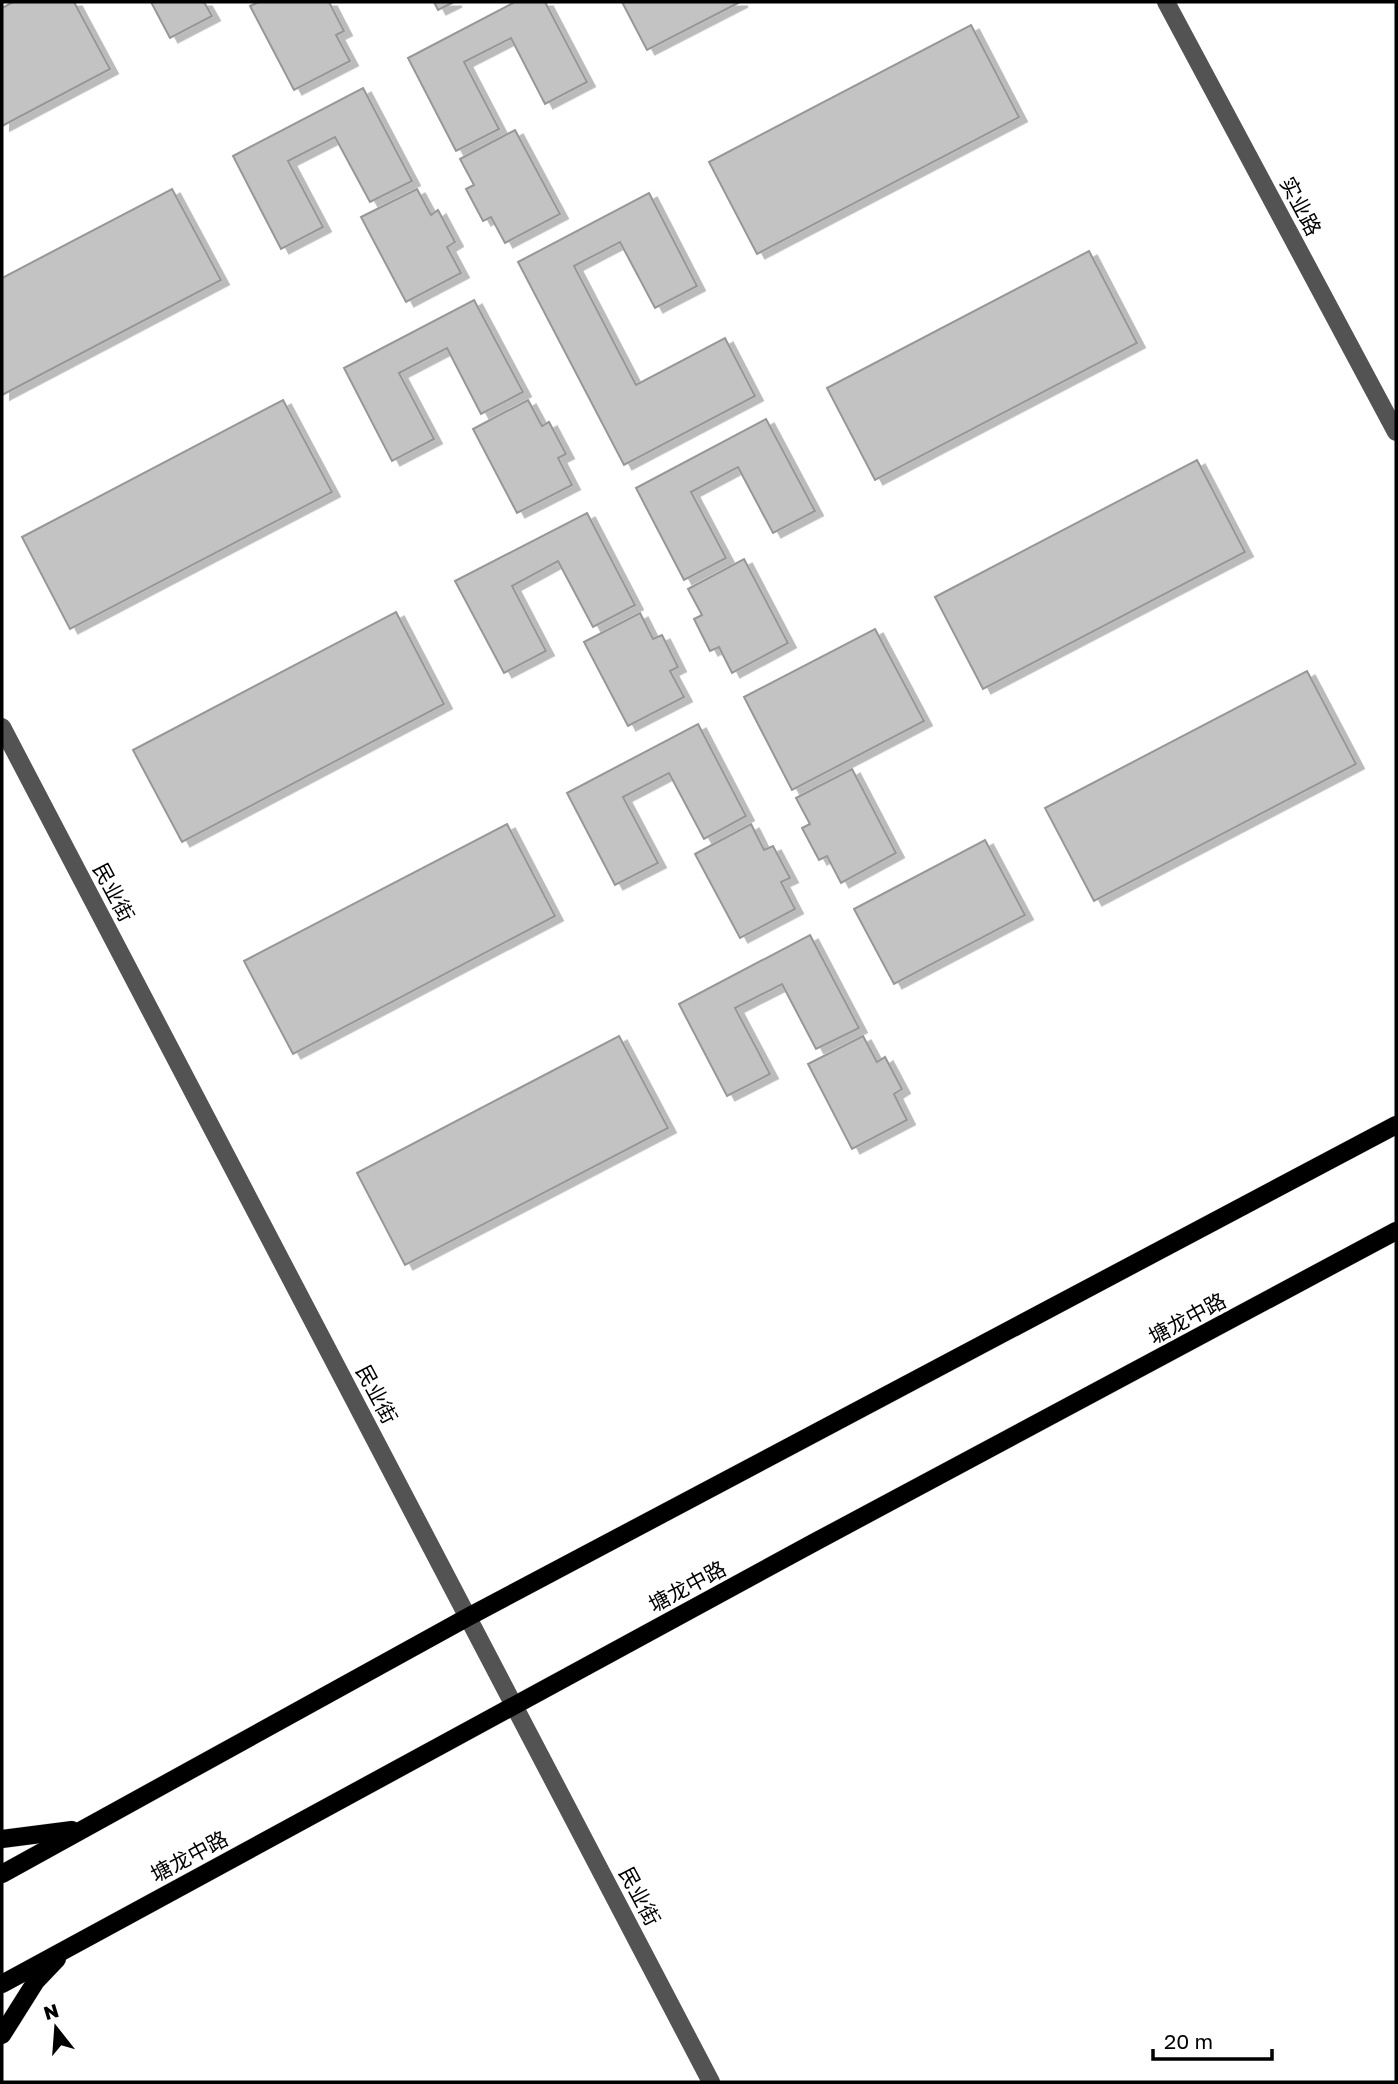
<svg xmlns="http://www.w3.org/2000/svg" width="1398" height="2084" viewBox="0 0 1398 2084" font-family="'Golos Text','Noto Sans SC',sans-serif">
<style>
.building{fill:#c3c3c3;stroke:#979797;stroke-width:2;filter:url(#shadow)}
.lines{fill:none;stroke-linecap:round;stroke-linejoin:round}
.major-casing{stroke:#dbdbdb;stroke-width:19}
.minor{stroke:#535353;stroke-width:18}
.major{stroke:#000;stroke-width:18}
.labels{text-anchor:middle;dominant-baseline:central;stroke-width:6;stroke-linejoin:round;paint-order:stroke}
.street-label{font-size:21px;fill:#000;stroke:#fff}
</style>
<defs>
<filter id="shadow"><feDropShadow dx="8" dy="4.5" stdDeviation="0" flood-color="#0004"/></filter>
</defs>
<rect width="100%" height="100%" fill="#fff"/>
<g class="building">
<polygon points="13,2 74,2 110,69 2,126 2,8"/>
<polygon points="151,2 204,2 212,16 170,38"/>
<polygon points="259,2 329,2 344,31 336,35 350,61 294,90 250,6"/>
<polygon points="434,2 454,2 438,10"/>
<polygon points="515,2 545,2 587,82 545,104 511,38 464,62 499,129 456,151 408,58"/>
<polygon points="622,2 740,2 647,50"/>
<polygon points="971,25 1019,117 757,254 709,162"/>
<polygon points="363,88 412,181 370,202 335,137 288,161 323,227 281,249 233,156"/>
<polygon points="515,130 560,214 505,243 491,217 483,221 466,189 474,185 460,159"/>
<polygon points="172,189 221,280 2,395 2,278"/>
<polygon points="417,189 431,215 438,210 455,242 447,247 461,273 406,302 361,217"/>
<polygon points="649,193 697,286 655,308 620,242 574,266 636,385 725,338 755,396 624,465 518,262"/>
<polygon points="1089,251 1137,343 875,480 827,388"/>
<polygon points="474,300 523,392 481,414 447,348 399,373 434,439 392,461 344,368"/>
<polygon points="283,400 332,492 70,629 22,537"/>
<polygon points="528,400 542,426 549,422 566,454 558,458 572,485 517,513 473,429"/>
<polygon points="766,419 815,511 773,533 738,467 691,492 726,558 684,580 636,488"/>
<polygon points="1197,460 1245,552 983,689 935,597"/>
<polygon points="587,513 635,605 593,627 558,561 512,586 546,651 504,673 455,581"/>
<polygon points="744,559 788,643 732,673 719,647 710,651 694,619 702,615 688,589"/>
<polygon points="396,612 444,704 182,842 133,750"/>
<polygon points="640,613 653,639 662,635 678,667 670,671 684,697 628,726 584,642"/>
<polygon points="875,629 924,721 792,790 744,697"/>
<polygon points="1307,671 1356,764 1094,901 1045,808"/>
<polygon points="698,724 746,816 704,839 669,773 623,797 658,863 615,885 567,793"/>
<polygon points="852,769 896,853 841,883 827,856 819,860 802,828 810,824 796,798"/>
<polygon points="507,824 555,916 293,1054 244,961"/>
<polygon points="751,824 764,850 773,846 790,878 781,882 795,909 740,938 695,854"/>
<polygon points="985,840 1025,915 894,984 854,909"/>
<polygon points="810,935 859,1028 816,1049 782,984 735,1008 770,1074 727,1096 679,1004"/>
<polygon points="619,1036 668,1128 405,1265 357,1173"/>
<polygon points="863,1036 877,1062 885,1057 902,1089 894,1094 907,1120 852,1149 808,1064"/>
</g>
<g class="lines">
<g class="major-casing">
<g id="major">
<polyline points="2,1839 72,1830"/>
<polyline points="2,1874 468,1617 1396,1125"/>
<polyline points="2,1984 815,1542 1396,1231"/>
<polyline points="2,2035 36,1981 57,1959"/>
</g>
</g>
<g class="minor">
<polyline points="1166,2 1396,432"/>
<polyline points="2,727 711,2082"/>
</g>
<use href="#major" class="major"/>
</g>
<g class="labels">
<g class="street-label">
<text transform="translate(1301 206) rotate(62)">实业路</text>
<text transform="translate(114 892) rotate(62)">民业街</text>
<text transform="translate(1187 1318) rotate(-28)">塘龙中路</text>
<text transform="translate(377 1394) rotate(62)">民业街</text>
<text transform="translate(687 1586) rotate(-28)">塘龙中路</text>
<text transform="translate(189 1856) rotate(-28)">塘龙中路</text>
<text transform="translate(640 1896) rotate(62)">民业街</text>
</g>
</g>
<rect width="1398" height="2084" fill="none" stroke="#000000" stroke-width="7"/>
<g transform="translate(56 2028) rotate(343)" stroke="#ffffff" stroke-width="5" paint-order="stroke">
<path d="M0-5L12 26L0 18L-12 26Z" fill="#000000"/>
<text y="-10" font-size="19" font-weight="bold" text-anchor="middle" fill="#000000">N</text>
</g>
<path d="M1153 2049v10h119v-10" fill="none" stroke="#000000" stroke-width="3.5"/>
<text x="1164" y="2049" font-size="21" fill="#000000" stroke="#ffffff" stroke-width="5" paint-order="stroke">20 m</text>
</svg>
